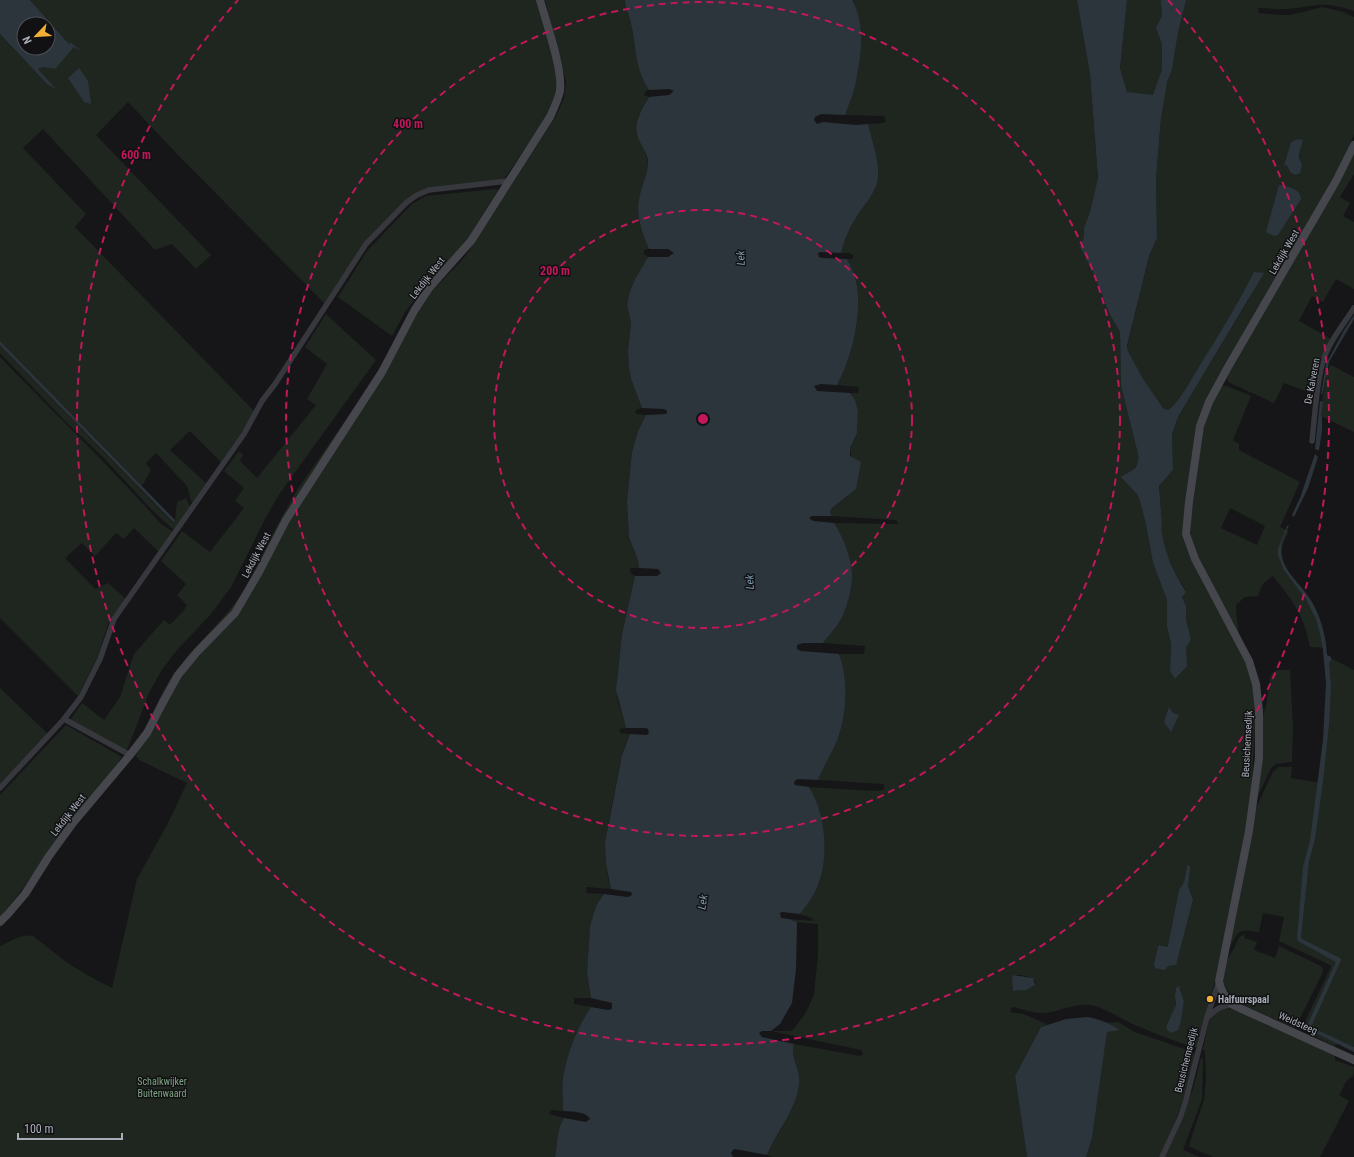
<svg xmlns="http://www.w3.org/2000/svg" width="1354" height="1157" viewBox="0 0 1354 1157" font-family="'Roboto Condensed',sans-serif">
<style>
.green{fill:#1e261f;fill-rule:evenodd}
.water{fill:#2c353c;fill-rule:evenodd}
.lines{fill:none;stroke-linecap:round;stroke-linejoin:round}
.street{stroke:#37383d;stroke-width:5.5}
.secondary{stroke:#45474d;stroke-width:8}
.ring{fill:none;stroke:#c2185b;stroke-width:2;stroke-dasharray:7 5}
.poi-dot{fill:#f2b134;stroke:#111113;stroke-width:1.5}
.labels{text-anchor:middle;dominant-baseline:central;stroke-width:3;stroke-linejoin:round;paint-order:stroke}
.street-label{font-size:10px;fill:#a8adb8;stroke:#111113}
.poi-label{font-size:10px;font-weight:bold;fill:#a8adb8;stroke:#111113;text-anchor:start}
.park-label{font-size:10px;fill:#7fa381;stroke:#111113}
.water-label{font-size:11px;font-style:italic;fill:#7f9bb3;stroke:#111113}
.centre{fill:#c2185b;stroke:#111113;stroke-width:2}
.ring-label{font-size:12px;text-anchor:middle;font-weight:bold;fill:#c2185b;stroke:#111113;stroke-width:3;stroke-linejoin:round;paint-order:stroke}
</style>
<rect width="100%" height="100%" fill="#161618"/>
<g class="green">
<polygon points="30,0 537,0 555,64 559,85 552,109 505,178 498,181 426,189 366,241 325,304 178,155 128,102 96,135 211,255 196,269 172,244 155,250 43,129 23,148 86,214 75,227 255,412 240,435 221,462 190,431 170,450 206,483 192,504 187,486 156,453 146,463 151,470 142,486 0,341 0,34 47,84 55,88 38,69 43,67 54,69 74,47 82,50 70,42 69,44"/>
<path d="M 545,0 L 625,0 C 625,9 630,16 631,24 C 637,48 634,68 649,90 L 646,91 L 644,95 L 649,97 L 638,117 L 648,164 L 638,212 L 640,226 L 644,238 L 649,249 L 644,250 L 644,254 L 648,257 L 635,279 L 630,291 L 627,305 L 631,323 L 628,351 L 629,368 L 631,379 L 642,408 L 636,410 L 635,412 L 637,414 L 646,415 L 638,431 L 632,452 L 627,501 L 629,539 L 638,560 L 639,568 L 630,568 L 631,574 L 635,576 L 622,634 L 617,679 L 617,697 L 626,728 L 620,729 L 620,733 L 630,734 C 622,750 619,768 616,785 C 609,819 600,855 611,889 L 586,887 L 587,893 L 604,894 L 597,904 L 594,912 L 590,926 L 587,973 L 591,998 L 574,998 L 574,1004 L 591,1007 C 578,1026 568,1050 564,1073 C 561,1085 563,1098 563,1111 L 551,1110 L 549,1114 L 564,1118 C 556,1130 558,1144 555,1157 L 0,1157 L 0,946 C 9,942 22,933 33,936 L 69,964 L 89,976 L 112,988 L 137,879 L 167,825 L 187,783 L 139,760 L 136,756 C 148,726 158,694 178,668 C 199,640 226,619 245,589 L 280,520 L 297,490 L 376,376 L 429,294 L 463,259 L 473,245 L 556,116 L 564,98 L 566,82 Z"/>
<path d="M 852,0 L 1077,0 L 1090,74 L 1098,179 L 1090,212 L 1084,228 L 1084,237 L 1080,247 L 1094,274 L 1109,313 L 1120,332 L 1121,386 L 1138,454 C 1139,462 1138,466 1131,471 L 1137,494 L 1140,501 L 1146,525 L 1153,563 L 1167,600 L 1167,627 L 1171,644 L 1170,671 L 1186,648 L 1191,640 L 1186,619 L 1186,606 L 1182,597 L 1186,591 C 1175,573 1167,561 1163,539 C 1162,533 1161,529 1162,523 L 1159,486 L 1173,470 L 1172,434 L 1178,417 L 1249,299 L 1254,272 C 1237,305 1218,336 1198,368 C 1190,381 1180,401 1168,410 C 1156,408 1134,363 1128,350 L 1127,348 L 1149,256 L 1157,238 L 1156,178 L 1161,118 L 1127,92 L 1120,68 L 1127,0 L 1354,0 L 1354,11 C 1322,0 1318,6 1287,9 C 1277,10 1268,8 1258,8 L 1259,13 L 1280,15 L 1290,15 L 1323,7 L 1343,12 L 1354,17 L 1354,135 L 1333,179 L 1203,407 L 1184,529 L 1247,664 C 1258,696 1255,728 1253,761 C 1248,858 1223,953 1197,1047 L 1192,1047 C 1173,1040 1153,1033 1135,1025 C 1121,1019 1104,1007 1090,1005 C 1075,1003 1060,1011 1045,1013 C 1034,1014 1023,1009 1012,1007 L 1010,1012 L 1023,1014 L 1047,1024 L 1041,1027 L 1015,1076 L 1027,1157 L 773,1157 L 767,1155 L 773,1142 L 780,1131 L 798,1071 L 794,1057 L 793,1050 L 794,1044 L 860,1056 L 863,1054 L 861,1050 L 771,1031 L 792,1031 L 805,1014 L 814,995 L 818,954 L 818,924 L 797,922 L 789,919 L 813,921 L 812,918 L 800,914 C 808,904 815,895 819,882 C 828,857 824,809 809,787 L 875,791 L 882,790 L 884,789 L 884,784 L 818,780 C 823,767 831,755 837,741 C 847,715 849,680 839,654 L 864,654 L 865,646 L 823,643 C 830,634 840,624 844,613 C 848,602 852,589 852,577 C 853,561 843,536 834,523 L 898,524 L 896,520 L 894,520 L 832,516 L 830,512 L 832,508 L 856,489 L 850,448 L 857,433 L 858,411 L 855,401 L 850,393 L 858,393 L 859,387 L 837,385 C 852,358 863,313 856,281 C 854,273 851,266 847,259 L 853,259 L 853,255 L 849,253 L 841,253 C 844,240 850,227 857,216 C 865,204 876,193 878,178 C 880,161 872,141 868,124 L 884,123 L 886,121 L 884,116 L 845,115 C 849,104 854,93 856,82 C 861,59 865,21 852,0 ZM 1297,139 L 1302,140 C 1299,150 1298,156 1302,165 L 1290,172 L 1287,166 L 1284,165 L 1291,142 ZM 1187,866 L 1188,886 L 1193,897 L 1175,965 L 1167,966 L 1159,945 L 1167,947 L 1168,945 L 1179,890 L 1184,882 ZM 1012,975 C 1021,975 1032,975 1036,983 L 1019,991 L 1016,991 ZM 1180,988 L 1184,1002 L 1181,1021 L 1167,1025 L 1175,1011 L 1176,1005 L 1175,999 Z"/>
<polygon points="1354,150 1354,174 1340,197 1350,203 1343,216 1354,222 1354,289 1336,279 1323,302 1312,296 1299,321 1333,340 1325,356 1316,395 1284,383 1274,403 1228,382 1227,375"/>
<polygon points="495,189 498,190 469,237 461,247 420,293 405,312 392,336 338,297 367,251 412,204 426,196"/>
<polygon points="326,314 376,360 278,496 264,521 231,587 211,614 177,650 161,671 149,693 129,745 126,751 70,720 82,703 104,720 120,697 134,654 164,620 170,625 184,610 187,605 177,595 186,584 161,561 182,531 210,552 244,508 235,501 244,488 224,471 239,451 243,455 240,461 257,478 316,405 307,399 327,364 305,347"/>
<polygon points="0,345 172,522 175,520 177,502 186,498 190,506 174,530 152,510 104,458 67,423 0,353"/>
<path d="M 0,357 C 54,413 110,466 161,524 L 173,532 L 159,552 L 134,528 L 124,539 L 116,533 L 95,556 L 82,543 L 65,558 L 95,589 L 108,583 L 126,599 L 115,613 L 108,624 L 97,658 L 78,696 L 0,618 Z"/>
<path d="M 1331,365 L 1354,377 L 1354,432 L 1321,416 C 1322,404 1324,372 1331,365 Z"/>
<path d="M 1223,386 L 1227,386 L 1251,396 L 1233,440 L 1239,444 L 1239,450 L 1300,482 L 1280,527 L 1289,531 C 1286,537 1282,544 1282,551 C 1281,572 1306,591 1314,609 C 1319,621 1322,635 1326,648 L 1310,647 C 1304,615 1293,601 1273,576 C 1261,584 1263,584 1258,596 L 1245,597 L 1236,605 L 1236,611 L 1239,635 L 1195,554 L 1191,537 L 1190,526 L 1202,434 L 1209,409 L 1221,387 ZM 1230,508 L 1265,526 L 1257,545 L 1221,528 Z"/>
<path d="M 1327,656 L 1354,670 L 1354,1047 L 1321,1032 L 1341,1043 L 1334,1046 L 1302,1030 L 1302,1028 L 1331,967 L 1330,965 L 1279,941 L 1284,917 L 1263,913 L 1259,932 C 1235,927 1238,934 1227,952 L 1255,810 L 1273,772 L 1279,767 L 1292,767 L 1291,778 L 1321,783 L 1326,737 Z"/>
<polygon points="1277,670 1290,670 1293,727 1292,762 1276,764 1271,768 1257,798 1262,719 1266,706 1270,678 1271,674"/>
<polygon points="0,688 48,734 0,785"/>
<path d="M 66,725 L 122,757 C 104,785 79,809 59,836 C 39,862 23,892 0,917 L 0,795 Z"/>
<path d="M 1245,934 L 1244,938 L 1257,942 L 1254,950 L 1275,958 L 1279,946 L 1321,966 L 1323,970 L 1322,974 L 1295,1028 L 1239,1003 C 1229,996 1218,978 1224,964 C 1227,959 1231,953 1234,948 C 1237,942 1238,936 1245,934 Z"/>
<path d="M 1225,1008 L 1235,1010 L 1335,1055 L 1335,1060 L 1354,1067 C 1354,1081 1352,1074 1346,1082 C 1344,1085 1342,1091 1339,1095 L 1349,1101 L 1320,1157 L 1213,1157 L 1190,1147 L 1189,1145 L 1204,1100 L 1206,1079 L 1205,1051 L 1203,1049 C 1205,1042 1207,1023 1211,1017 C 1214,1012 1220,1009 1225,1008 Z"/>
<path d="M 1118,1022 L 1135,1032 L 1190,1051 L 1197,1055 C 1187,1091 1175,1124 1160,1157 L 1086,1157 L 1092,1138 L 1107,1031 L 1119,1030 L 1108,1023 Z"/>
<polygon points="1201,1058 1203,1058 1202,1099 1183,1150 1200,1157 1164,1157 1181,1121 1193,1089"/>
</g>
<g class="water">
<path d="M 0,0 L 30,0 L 69,44 L 70,42 L 84,52 L 74,47 L 55,69 L 43,67 L 38,69 L 56,89 L 47,84 L 0,34 ZM 24,24 L 48,24 L 48,48 L 24,48 Z"/>
<path d="M 625,0 L 852,0 C 866,23 861,57 856,82 C 854,93 849,104 845,115 L 821,114 L 815,117 L 814,120 L 817,124 L 823,122 L 856,125 L 868,124 C 872,141 880,161 878,178 C 876,193 865,204 857,216 C 850,227 844,240 841,253 L 821,252 L 818,253 L 819,257 L 822,258 L 847,259 C 851,266 854,273 856,281 C 863,313 852,358 837,385 L 821,384 L 814,386 L 817,391 L 850,393 L 855,400 L 858,411 L 857,433 L 850,448 L 850,456 L 861,462 L 856,489 L 832,508 L 830,512 L 832,516 L 812,516 L 809,518 L 813,521 L 834,523 C 843,536 853,561 852,577 C 852,589 848,602 844,613 C 840,624 830,634 823,643 L 803,643 L 797,645 L 797,649 L 801,651 L 839,654 C 849,680 847,715 837,741 C 831,755 823,767 818,780 L 797,779 L 794,782 L 795,785 L 809,787 C 825,811 829,855 819,882 C 815,895 808,904 800,914 L 782,912 L 780,913 L 781,918 L 789,919 L 797,922 L 796,969 L 792,1003 L 780,1024 L 771,1031 L 762,1031 L 759,1033 L 762,1037 L 794,1044 C 790,1058 801,1069 799,1084 C 796,1110 777,1131 767,1155 L 735,1149 L 733,1150 L 731,1153 L 733,1157 L 555,1157 C 558,1144 556,1130 564,1118 L 586,1122 L 590,1119 C 586,1111 572,1112 563,1111 C 563,1098 561,1085 564,1073 C 568,1050 578,1026 591,1007 L 608,1010 L 612,1009 L 612,1003 L 591,998 L 587,973 L 590,926 L 594,912 L 597,904 L 604,894 L 628,897 L 632,895 L 631,892 L 611,889 L 606,864 L 605,843 L 622,755 L 630,734 L 647,735 L 649,733 L 648,729 L 646,728 L 626,728 L 616,690 L 622,634 L 635,576 L 657,576 L 661,573 L 658,569 L 639,568 L 638,560 L 629,538 L 627,501 L 632,452 L 638,431 L 646,415 L 665,414 L 667,413 L 667,411 L 664,409 L 642,408 L 631,379 L 629,368 L 628,351 L 631,323 L 627,305 L 630,291 L 635,279 L 648,257 L 668,257 L 674,253 L 668,249 L 649,249 C 641,232 635,213 640,195 C 642,185 648,173 648,162 C 648,155 643,148 640,142 C 631,125 641,111 649,97 L 669,95 L 674,91 L 669,89 L 649,90 C 634,68 637,48 631,24 C 630,16 625,9 625,0 Z"/>
<path d="M 1077,0 L 1127,0 L 1120,68 L 1127,92 L 1153,95 L 1162,70 L 1162,44 L 1156,28 L 1162,16 L 1161,0 L 1186,0 L 1178,32 L 1172,69 L 1167,82 L 1161,118 L 1156,178 L 1157,238 L 1149,256 L 1127,346 L 1128,351 L 1143,379 L 1163,408 L 1168,410 C 1180,401 1190,381 1198,368 C 1218,336 1237,305 1254,272 L 1264,273 L 1178,417 L 1172,434 L 1173,470 L 1159,486 L 1162,523 C 1161,529 1162,533 1163,539 C 1168,561 1174,572 1186,592 L 1182,597 L 1186,606 L 1186,619 L 1191,640 L 1186,648 L 1187,666 L 1175,679 L 1170,671 L 1171,644 L 1167,627 L 1167,600 L 1153,563 L 1146,525 L 1140,501 L 1137,494 L 1121,477 C 1132,470 1140,469 1138,454 L 1121,386 L 1120,332 L 1109,313 L 1094,274 L 1080,247 L 1084,237 L 1084,228 L 1090,212 L 1098,178 L 1090,74 Z"/>
<polygon points="79,68 88,81 91,104 84,102 68,78"/>
<polygon points="1297,139 1303,140 1299,154 1299,157 1302,165 1300,173 1295,175 1290,172 1287,166 1284,165 1291,142"/>
<path d="M 1279,185 C 1288,187 1300,188 1301,199 L 1278,235 L 1274,236 L 1266,232 Z"/>
<polygon points="1354,315 1354,319 1329,362 1322,395 1321,394 1326,364 1343,332"/>
<polygon points="0,341 175,520 173,522 0,345"/>
<polygon points="1320,401 1323,402 1321,415 1322,417 1322,431 1319,450 1317,450 1315,449"/>
<polygon points="1315,454 1318,457 1308,488 1294,517 1292,515 1300,498"/>
<path d="M 1289,525 C 1286,533 1280,543 1281,552 C 1282,569 1299,583 1308,596 C 1320,613 1326,635 1327,655 L 1331,657 L 1331,660 L 1329,663 L 1331,686 L 1329,724 L 1323,781 L 1315,839 L 1309,861 L 1301,937 L 1302,939 L 1340,958 L 1341,960 L 1311,1027 L 1354,1047 L 1354,1052 L 1306,1028 L 1336,962 L 1298,941 L 1297,939 L 1303,867 L 1310,841 L 1323,740 L 1326,683 L 1323,650 L 1320,633 L 1316,619 L 1306,599 L 1284,570 L 1278,555 L 1278,549 L 1287,526 Z"/>
<polygon points="1169,707 1173,713 1179,715 1171,732 1164,722"/>
<path d="M 1189,865 L 1190,868 L 1188,886 L 1193,899 L 1176,965 C 1170,966 1168,964 1165,970 L 1155,968 L 1154,964 L 1158,947 L 1159,945 L 1167,947 L 1168,945 L 1179,890 L 1184,882 L 1187,866 Z"/>
<polygon points="1012,975 1033,978 1035,985 1026,990 1013,991"/>
<polygon points="1179,986 1184,1002 1181,1021 1178,1030 1172,1033 1168,1031 1166,1027 1176,1005 1175,996 1176,988"/>
<path d="M 1087,1017 C 1100,1019 1109,1023 1120,1030 L 1107,1032 L 1092,1138 L 1086,1157 L 1027,1157 L 1015,1076 L 1041,1027 L 1066,1019 Z"/>
</g>
<g class="lines">
<g class="street">
<path d="M 1312,441 C 1315,415 1316,386 1323,361 C 1329,342 1343,325 1354,308"/>
<polyline points="64,719 130,755"/>
<polyline points="0,788 64,719 81,697 100,659 114,619 244,434 262,401 275,384 366,244 407,202 417,195 429,190 508,181"/>
<path d="M 1208,1017 C 1216,1009 1222,1005 1233,1005"/>
<polyline points="1162,1157 1180,1118 1186,1100 1207,1017 1219,981"/>
</g>
<g class="secondary">
<path d="M 1354,145 L 1336,181 L 1228,367 L 1209,402 L 1200,426 L 1189,502 L 1186,534 L 1195,559 L 1249,661 L 1256,684 L 1259,711 L 1259,758 L 1249,831 L 1219,981 C 1221,991 1225,998 1233,1005 L 1354,1060"/>
<path d="M 0,922 L 8,914 L 25,894 L 49,856 L 73,823 L 130,755 L 147,733 L 162,704 L 178,675 L 197,652 L 235,613 L 259,572 L 286,520 L 382,372 L 414,311 L 429,288 L 471,241 L 550,117 C 554,108 558,100 560,91 C 563,70 546,22 540,0"/>
</g>
</g>
<g class="ring">
<circle cx="703" cy="419" r="209"/>
<circle cx="703" cy="419" r="417"/>
<path d="M1168 0A626 626 0 1 1 238 0"/>
</g>
<circle class="poi-dot" cx="1210" cy="999" r="4"/>
<g class="labels">
<g class="street-label">
<text transform="translate(1284 252) rotate(-60)">Lekdijk West</text>
<text transform="translate(427 278) rotate(-52)">Lekdijk West</text>
<text transform="translate(1312 381) rotate(-79)">De Kalveren</text>
<text transform="translate(256 555) rotate(-62)">Lekdijk West</text>
<text transform="translate(1247 744) rotate(-87)">Beusichemsedijk</text>
<text transform="translate(68 815) rotate(-52)">Lekdijk West</text>
<text transform="translate(1298 1023) rotate(24)">Weidsteeg</text>
<text transform="translate(1186 1060) rotate(-76)">Beusichemsedijk</text>
</g>
<g class="poi-label">
<text x="1218" y="999">Halfuurspaal</text>
</g>
<g class="park-label">
<text x="162" y="1081">Schalkwijker<tspan x="162" dy="12">Buitenwaard</tspan></text>
</g>
<g class="water-label">
<text transform="translate(741 258) rotate(-92)">Lek</text>
<text transform="translate(750 582) rotate(-92)">Lek</text>
<text transform="translate(703 902) rotate(-81)">Lek</text>
</g>
</g>
<circle cx="703" cy="419" r="6" class="centre"/>
<g class="ring-label">
<text x="408" y="128">400 m</text>
<text x="136" y="159">600 m</text>
<text x="555" y="275">200 m</text>
</g>
<g transform="translate(36 36) rotate(245)"><circle r="19" fill="#111113" stroke="#4d4f55"/>
<path d="M0-3L7 15L0 10L-7 15Z" fill="#f2b134"/>
<text y="-6" font-size="11" font-weight="bold" text-anchor="middle" fill="#a8adb8">N</text>
</g>
<path d="M18 1133v6h104v-6" fill="none" stroke="#a8adb8" stroke-width="2"/>
<text x="24" y="1133" font-size="12" fill="#a8adb8" stroke="#111113" stroke-width="3" paint-order="stroke">100 m</text>
</svg>
